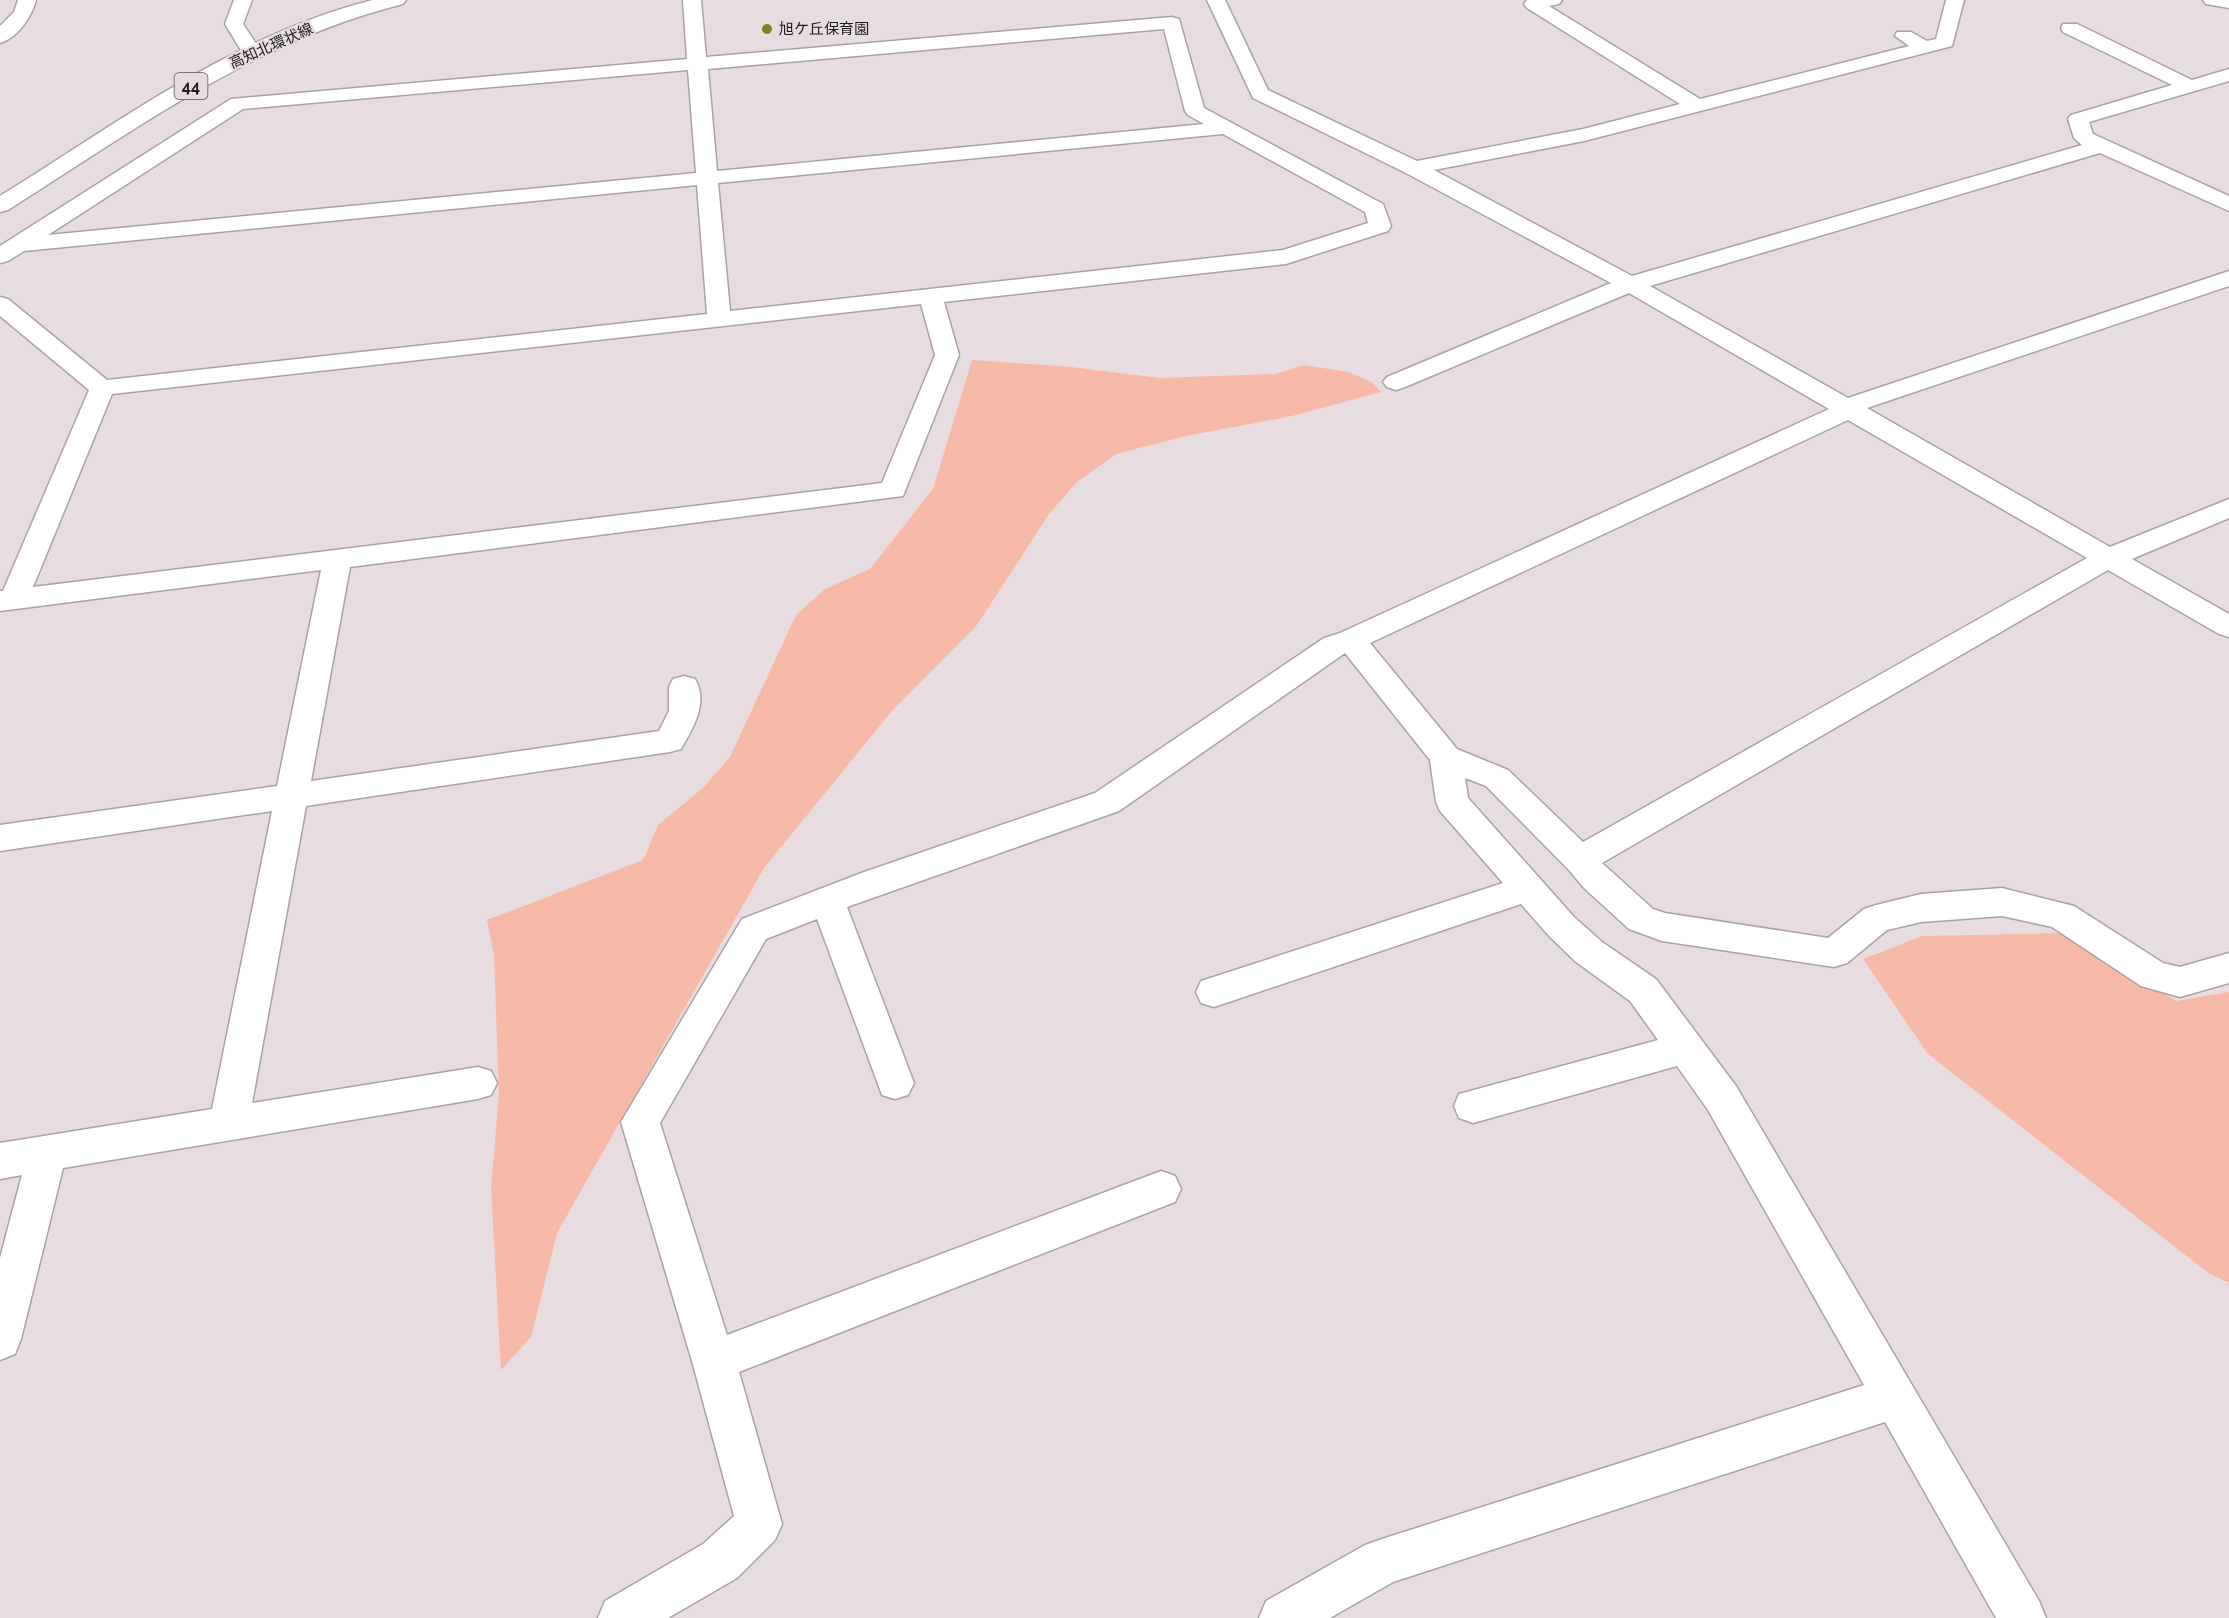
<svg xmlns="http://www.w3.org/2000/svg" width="2229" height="1618" viewBox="0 0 2229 1618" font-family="Raleway,'Noto Sans JP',sans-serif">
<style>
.green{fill:#f7b9a7}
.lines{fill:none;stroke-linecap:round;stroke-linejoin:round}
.minor-casing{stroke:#aca2a5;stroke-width:3}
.primary-casing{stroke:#aca2a5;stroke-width:3}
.minor{fill:#fff;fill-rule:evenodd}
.primary{fill:#fff;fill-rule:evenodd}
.poi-dot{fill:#877d23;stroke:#e7dce0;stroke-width:2}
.labels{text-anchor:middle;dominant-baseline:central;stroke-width:4.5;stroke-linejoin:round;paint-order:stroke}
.far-poi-label{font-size:15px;fill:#1e1b1c;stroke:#e7dce0;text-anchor:start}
.far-street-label{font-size:15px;fill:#1e1b1c;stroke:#e7dce0}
.shield{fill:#e7dce0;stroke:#5a5557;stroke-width:1.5}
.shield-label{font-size:16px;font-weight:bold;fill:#1e1b1c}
</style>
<rect width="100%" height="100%" fill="#e7dce0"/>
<g class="green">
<polygon points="972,360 1071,367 1160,378 1275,374 1304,365 1348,372 1372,382 1381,392 1292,416 1186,436 1116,454 1077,482 1049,514 977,625 891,712 764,868 557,1233 531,1337 501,1370 491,1188 499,1095 494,955 487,920 643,860 658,825 704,787 730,757 796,615 825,589 870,569 933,489"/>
<polygon points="2068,933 2176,1001 2229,992 2229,1283 2207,1272 1928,1054 1863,959 1922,936"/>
</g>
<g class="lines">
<g class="minor-casing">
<g id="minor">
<path d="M 18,0 L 36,0 C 32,16 18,38 0,43 L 0,26 L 14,12 Z"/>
<polygon points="234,0 252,0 243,24 262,53 259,57 245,57 225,24"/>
<path d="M 683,0 L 701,0 L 706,57 L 1172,17 L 1179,19 L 1204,108 L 1383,204 L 1391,226 L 1388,231 L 1286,264 L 944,302 L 959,355 L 903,496 L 350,567 L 311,781 L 659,731 L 669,711 L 669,687 L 673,679 L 684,676 L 695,679 C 709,703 693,728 681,749 L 670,752 L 306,806 L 252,1103 L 478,1067 L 491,1071 L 497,1083 L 491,1095 L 478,1099 L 63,1168 L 21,1339 L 15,1354 L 0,1360 L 0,1258 L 22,1175 L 0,1179 L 0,1143 L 212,1109 L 272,811 L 0,851 L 0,825 L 277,786 L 321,570 L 0,611 L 0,591 L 3,591 L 89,390 L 0,316 L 0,297 L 8,299 L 107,380 L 707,314 L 697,185 L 24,251 L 8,261 L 0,263 L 0,246 L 231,99 L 687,59 ZM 1164,29 L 1185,111 L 1188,115 L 1204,124 L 717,171 L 708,69 ZM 688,70 L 696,173 L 48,235 L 243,109 ZM 1223,134 L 1365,212 L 1368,223 L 1283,250 L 730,311 L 718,183 ZM 921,304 L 935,355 L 882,483 L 33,587 L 112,394 Z"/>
<path d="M 1207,0 L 1225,0 L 1268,90 L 1417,161 L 1583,129 L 1680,104 L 1527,8 L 1524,4 L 1527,0 L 1562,0 L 1559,4 L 1549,6 L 1700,99 L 1909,46 L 1895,36 L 1897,32 L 1911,32 L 1927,41 L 1936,39 L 1946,0 L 1964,0 L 1952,46 L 1584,141 L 1434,170 L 1632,276 L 2082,145 L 2074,138 L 2068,119 L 2071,115 L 2172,85 L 2063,32 L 2061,28 L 2063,24 L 2077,24 L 2192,80 L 2229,69 L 2229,81 L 2089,122 L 2093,134 L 2229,196 L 2229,211 L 2100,153 L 1650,286 L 1848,398 L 2229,271 L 2229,286 L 1867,408 L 2110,547 L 2229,499 L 2229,518 L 2132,559 L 2229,614 L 2229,637 L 2219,634 L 2108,570 L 1602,863 L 1653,909 L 1665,913 L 1828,938 L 1864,909 L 1876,905 L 1921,894 L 2002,888 L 2074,906 L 2163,963 L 2180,967 L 2229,953 L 2229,983 L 2180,997 L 2141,986 L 2052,927 L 2002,916 L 1921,922 L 1887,930 L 1847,963 L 1834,967 L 1662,941 L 1629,929 L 1584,888 L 1568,869 L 1486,786 L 1465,778 L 1468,798 L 1574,917 L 1602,942 L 1656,979 L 1736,1086 L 2039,1601 L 2046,1618 L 1996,1618 L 1885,1422 L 1393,1582 L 1330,1618 L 1259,1618 L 1266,1601 L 1365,1545 L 1382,1539 L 1864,1385 L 1708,1110 L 1677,1066 L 1473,1123 L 1459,1118 L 1454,1106 L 1459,1094 L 1658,1040 L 1630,1001 L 1576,962 L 1550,937 L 1521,904 L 1214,1007 L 1201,1003 L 1196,992 L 1201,981 L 1503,883 L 1440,811 L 1436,802 L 1430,760 L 1345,653 L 1119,811 L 847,907 L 914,1083 L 908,1095 L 895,1099 L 882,1095 L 817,919 L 766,939 L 660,1123 L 727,1335 L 1161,1171 L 1175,1176 L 1181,1189 L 1175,1202 L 739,1372 L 782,1524 L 775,1540 L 737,1578 L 668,1618 L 598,1618 L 605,1601 L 703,1544 L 734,1516 L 692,1361 L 621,1122 L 742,919 L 864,872 L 1095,793 L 1324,638 L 1340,633 L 1829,409 L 1629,293 L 1405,387 L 1396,390 L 1387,387 L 1383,382 L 1387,377 L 1611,283 L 1406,173 L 1253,98 ZM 1848,420 L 2087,558 L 1583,842 L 1508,770 L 1457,749 L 1370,643 Z"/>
<polygon points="2203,0 2229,0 2229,8 2206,4"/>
</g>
</g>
<g class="primary-casing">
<path id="primary" d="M 373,0 L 406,0 L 403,4 C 257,40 134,130 8,210 L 0,212 L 0,196 C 118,123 236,34 373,0 Z"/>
</g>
<use href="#minor" class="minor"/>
<use href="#primary" class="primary"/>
</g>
<circle class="poi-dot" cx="767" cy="29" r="6"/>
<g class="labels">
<g class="far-poi-label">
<text x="779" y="29">旭ケ丘保育園</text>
</g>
<g class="far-street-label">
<text transform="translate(271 46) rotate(-24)">高知北環状線</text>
</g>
<rect class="shield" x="174.5" y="73" width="33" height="26" rx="4.5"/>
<g class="shield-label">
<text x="191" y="86">44</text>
</g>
</g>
</svg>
